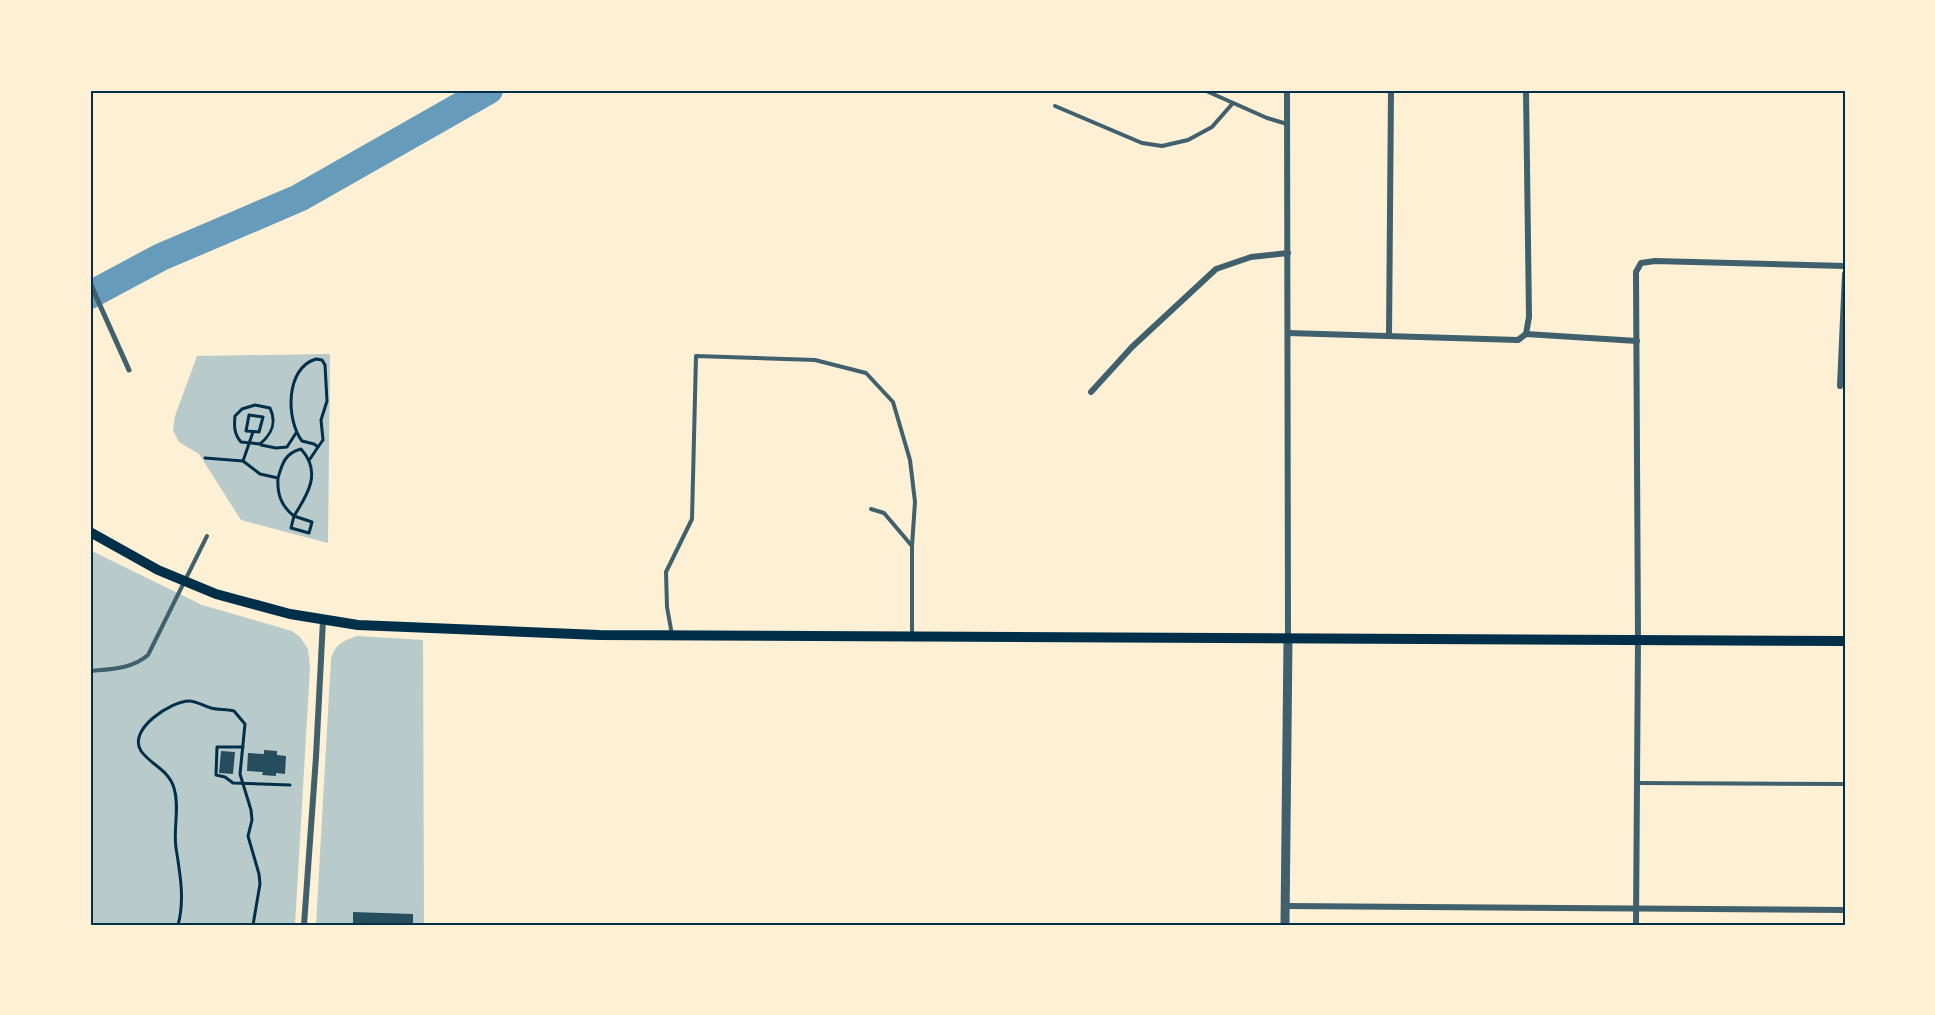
<svg xmlns="http://www.w3.org/2000/svg" width="1935" height="1015" viewBox="0 0 1935 1015" font-family="'PT Sans Narrow',sans-serif">
<style>
.green{fill:#b9caca}
.lines{fill:none;stroke-linecap:round;stroke-linejoin:round}
.river{stroke:#669bbc;stroke-width:28}
.building{fill:#264d5e}
.path{stroke:#003049;stroke-width:3}
.service{stroke:#3f606c;stroke-width:4}
.pedestrian{stroke:#3f606c;stroke-width:5}
.minor{stroke:#3f606c;stroke-width:6}
.tertiary{stroke:#3f606c;stroke-width:9}
.secondary{stroke:#003049;stroke-width:10}
.neatline{fill:none;stroke:#003049;stroke-width:2}
</style>
<rect width="100%" height="100%" fill="#fdf0d5"/>
<g class="green">
<polygon points="330,354 328,543 241,520 199,454 179,442 173,430 175,416 197,356"/>
<polygon points="90,550 202,605 292,631 300,637 308,649 310,668 295,925 90,925"/>
<path d="M 357,636 L 423,640 L 424,925 L 316,925 L 331,659 C 335,644 343,641 357,636 Z"/>
</g>
<g class="lines">
<polyline class="river" points="90,295 161,257 299,198 489,90"/>
</g>
<g class="building">
<polygon points="264,750 277,751 277,755 286,756 285,774 276,773 276,776 262,775 263,772 247,771 248,753 264,754"/>
<polygon points="221,751 235,752 233,774 219,773"/>
<polygon points="353,912 413,914 413,925 353,925"/>
</g>
<g class="lines">
<g class="path">
<path d="M 316,359 L 322,360 L 325,365 L 327,401 L 321,420 L 323,440 L 318,447 L 314,444 L 302,441 C 286,420 285,368 316,359 Z"/>
<path d="M 255,405 L 270,408 C 277,423 272,434 260,444 L 241,442 C 234,434 234,426 235,416 L 242,409 Z"/>
<polygon points="249,415 263,417 259,432 246,431"/>
<polyline points="261,445 276,448 287,447 296,433"/>
<path d="M 205,458 L 243,461 L 260,474 L 278,478 C 277,494 281,506 294,516 C 308,494 322,472 301,449 C 285,453 282,464 278,478"/>
<polyline points="310,459 318,447"/>
<polyline points="243,461 253,432"/>
<polygon points="294,516 312,522 309,533 291,528"/>
<polyline points="243,747 217,747 216,775 225,777 233,783 290,785"/>
<path d="M 178,925 C 185,900 180,873 176,848 C 173,828 180,807 174,788 C 169,770 151,765 141,751 C 127,729 172,701 189,701 C 197,701 203,706 211,708 C 218,710 226,709 234,711 L 245,724 L 240,774 L 251,810 L 252,820 L 248,836 L 259,874 L 260,884 L 253,925"/>
</g>
<g class="service">
<polyline points="1204,90 1267,118 1287,124"/>
<polyline points="1055,106 1142,143 1162,146 1188,140 1212,127 1233,103"/>
<polyline points="871,509 884,513 912,546 912,636"/>
<polyline points="672,635 667,607 666,572 692,519 696,356 815,360 866,373 893,402 910,460 915,502 912,546"/>
<path d="M 90,671 C 111,669 132,669 148,655 L 207,536"/>
<polyline points="1637,783 1845,784"/>
</g>
<polyline class="pedestrian" points="90,283 129,370"/>
<g class="minor">
<polyline points="1287,90 1288,639"/>
<polyline points="1288,333 1518,340 1526,334 1637,341"/>
<polyline points="1526,334 1529,317 1526,90"/>
<polyline points="1389,336 1391,90"/>
<polyline points="1840,386 1845,274"/>
<polyline points="1091,392 1132,347 1216,269 1251,257 1288,253"/>
<polyline points="1285,906 1845,910"/>
<polyline points="304,925 316,757 323,620"/>
<polyline points="1636,925 1638,640 1636,272 1641,263 1655,261 1845,266"/>
</g>
<polyline class="tertiary" points="1285,925 1288,639"/>
<polyline class="secondary" points="90,532 158,570 216,594 290,614 358,625 599,635 1845,641"/>
</g>
<rect width="1935" height="1015" fill="none" stroke="#fdf0d5" stroke-width="183"/>
<rect x="92" y="92" width="1752" height="832" class="neatline"/>
</svg>
